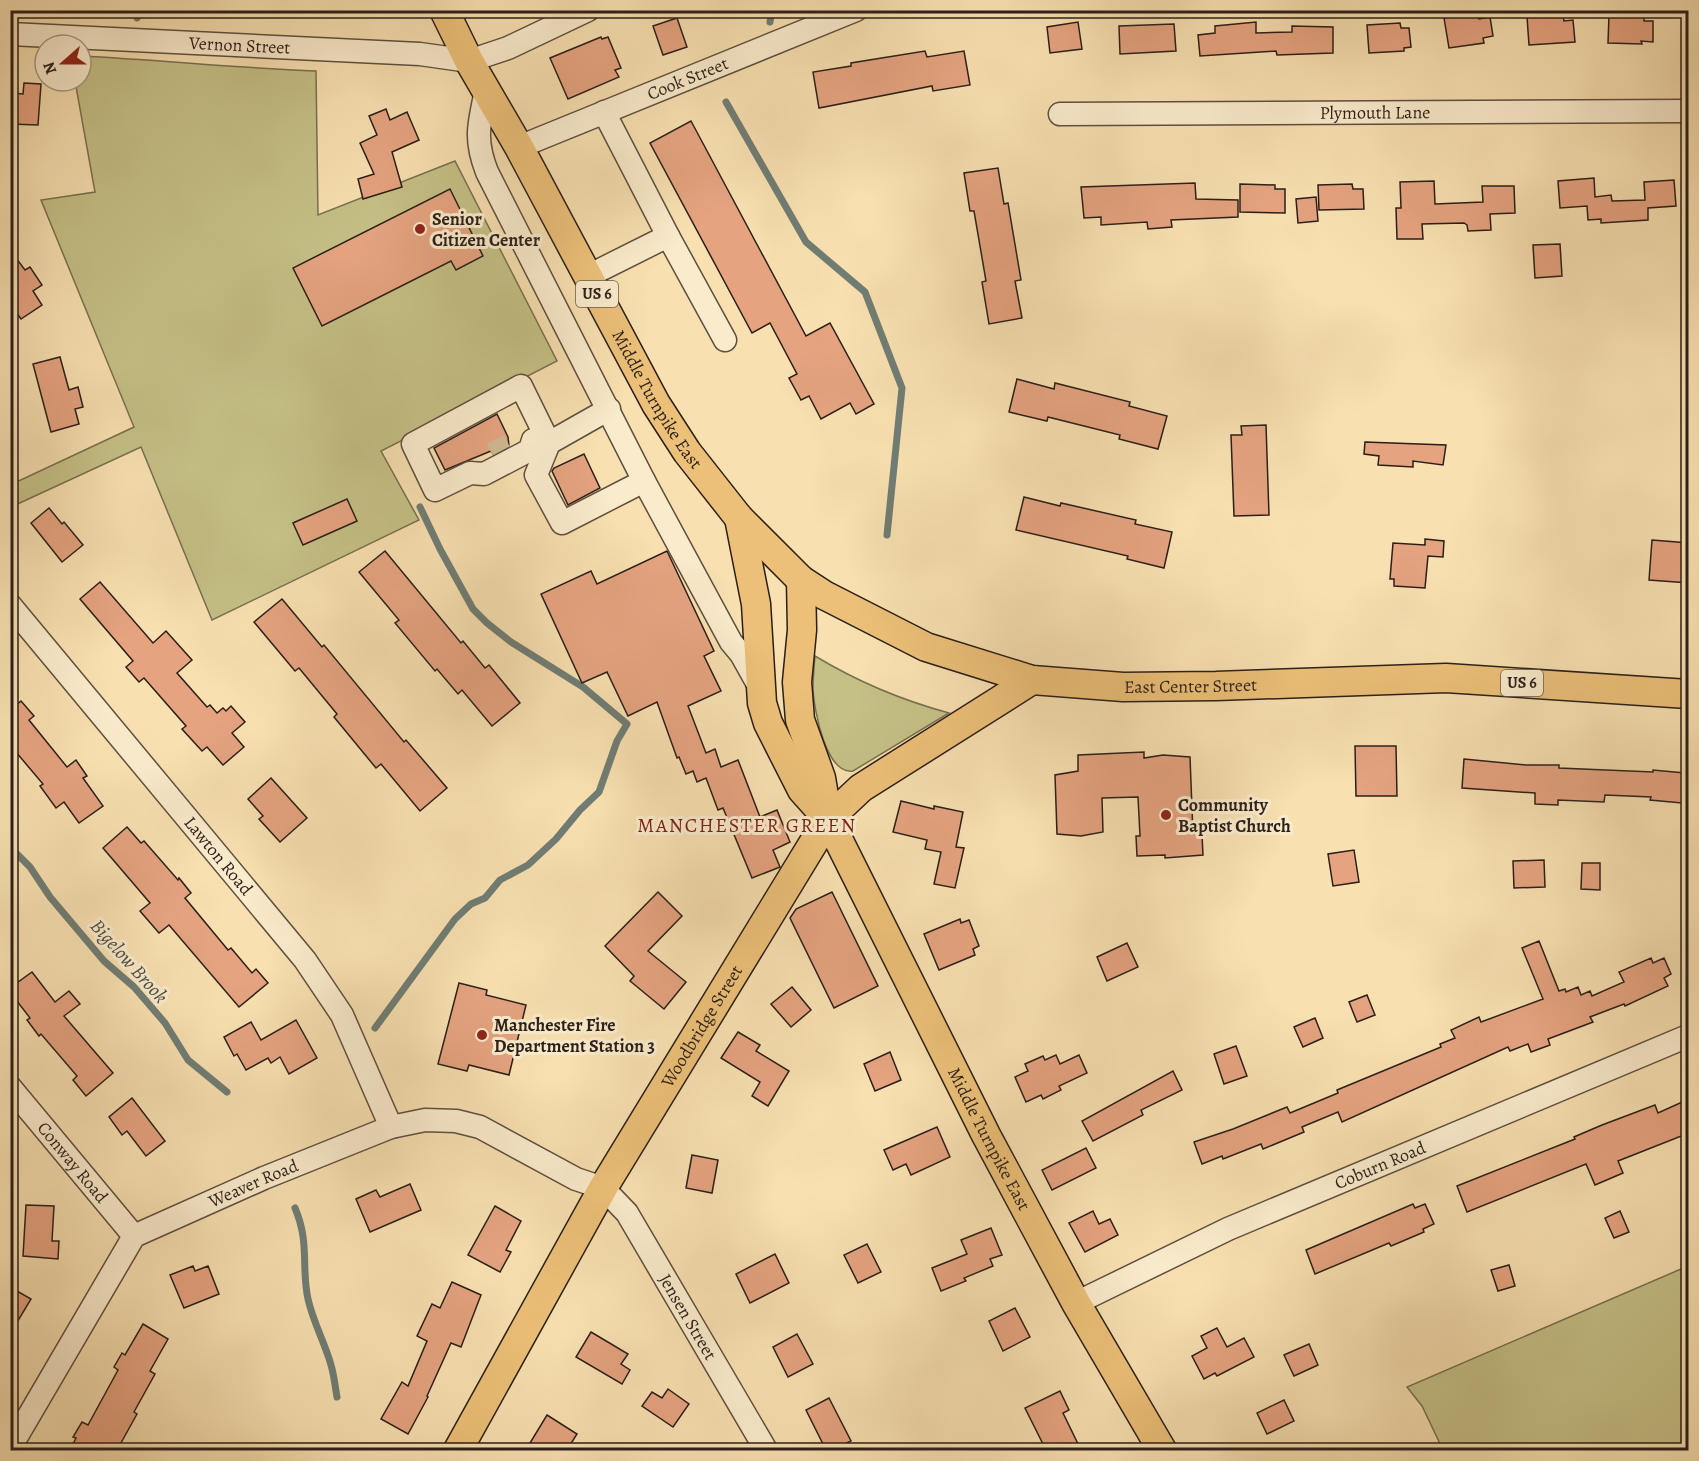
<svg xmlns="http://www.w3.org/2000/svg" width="1699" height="1461" viewBox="0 0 1699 1461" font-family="Alegreya,serif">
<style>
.green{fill:#c5c086;stroke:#787050;stroke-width:1.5}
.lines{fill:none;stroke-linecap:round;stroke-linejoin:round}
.stream{stroke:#707d74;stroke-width:7}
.building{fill:#e5a380;stroke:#2a1f19;stroke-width:1.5}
.minor-tunnel{stroke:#cfb993;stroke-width:22;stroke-dasharray:22 11;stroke-linecap:butt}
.minor-casing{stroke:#5e4f3f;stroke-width:25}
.major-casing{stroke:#2a1f19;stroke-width:31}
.minor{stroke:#faebcc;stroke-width:22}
.major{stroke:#ecc078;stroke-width:28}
.poi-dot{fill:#8f2418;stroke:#faebcc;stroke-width:2}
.labels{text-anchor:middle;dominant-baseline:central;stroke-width:6;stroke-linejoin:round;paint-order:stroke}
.shield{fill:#faebcc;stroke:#685c4f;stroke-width:1.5}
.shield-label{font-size:16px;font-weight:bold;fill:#2a1f19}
.street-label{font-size:18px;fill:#2a1f19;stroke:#faebcc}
.poi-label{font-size:18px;font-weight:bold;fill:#2a1f19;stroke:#faebcc;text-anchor:start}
.neighbourhood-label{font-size:20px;letter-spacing:1.5px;fill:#7a1f14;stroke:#faebcc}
.water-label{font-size:20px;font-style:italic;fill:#4d4e47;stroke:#faebcc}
</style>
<rect width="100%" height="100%" fill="#f8e0b1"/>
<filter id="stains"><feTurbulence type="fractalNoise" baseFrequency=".00333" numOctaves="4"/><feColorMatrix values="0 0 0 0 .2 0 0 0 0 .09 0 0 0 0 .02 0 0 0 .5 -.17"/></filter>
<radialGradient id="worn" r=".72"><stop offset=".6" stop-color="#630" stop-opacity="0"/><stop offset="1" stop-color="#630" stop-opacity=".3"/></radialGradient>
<g class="green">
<path d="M 81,56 C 160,60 238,68 316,71 L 318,215 L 455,161 L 557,361 L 381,451 L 419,520 L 212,620 L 141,447 L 11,507 L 10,485 L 134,427 L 41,200 L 95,192 L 75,81 L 81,81 Z"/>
<path d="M 815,656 C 858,682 901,700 949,713 L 853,771 C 826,775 814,710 813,689 C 813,679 814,667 815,656 Z"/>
<polygon points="1688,1266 1688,1450 1443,1450 1422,1406 1407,1387"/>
</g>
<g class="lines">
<g class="stream">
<polyline points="134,10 137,18"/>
<polyline points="770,22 772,10"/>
<polyline points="726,102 806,242 865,292 902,388 887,535"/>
<polyline points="10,847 30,867 50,897 104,961 134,987 165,1023 188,1060 227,1092"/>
<polyline points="375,1028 455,919 471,904 485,898 500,880 528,865 556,839 580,810 599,792 617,741 627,724 583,687 511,642 487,623 473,609 440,549 420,507"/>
<path d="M 295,1208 C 310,1243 301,1267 308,1299 C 313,1322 325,1343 331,1365 C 334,1375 335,1386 337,1397"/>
<polyline points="352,1449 352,1450"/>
</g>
</g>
<g class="building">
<polygon points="1532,10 1548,10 1548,16 1563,15 1564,21 1573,20 1575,42 1529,45 1527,17 1532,17"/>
<polygon points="1475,14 1479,19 1490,17 1493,36 1483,38 1484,43 1449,48 1444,18"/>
<polygon points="1609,15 1644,16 1644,21 1653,21 1653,42 1641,41 1642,44 1608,43"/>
<polygon points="677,18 687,47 663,55 653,26"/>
<polygon points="1078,22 1082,49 1050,53 1047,27"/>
<polygon points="1256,22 1256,33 1292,32 1292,26 1333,27 1333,53 1277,55 1276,51 1200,56 1198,35 1215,33 1215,26"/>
<polygon points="1400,23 1401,28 1409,28 1411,47 1404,48 1404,51 1369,53 1367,25"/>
<polygon points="1174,24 1176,51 1120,54 1119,26"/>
<polygon points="601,37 602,39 608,37 621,68 615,70 619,77 568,99 550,58"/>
<polygon points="925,51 927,57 964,51 970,85 933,91 932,86 819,108 813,72 851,66 851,63"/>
<polygon points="24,83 41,84 38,125 10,124 10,93 23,94"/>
<polygon points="386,109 390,120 407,112 419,140 392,152 402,187 363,199 358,179 374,174 360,143 377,135 369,116"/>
<polygon points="691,121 806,336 830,323 874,404 856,414 850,403 821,419 809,396 801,400 789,378 797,374 770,323 752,333 650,143"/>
<polygon points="998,168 1004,204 1008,203 1021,280 1015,281 1022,318 989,324 982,282 986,281 974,211 970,211 964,173"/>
<polygon points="1594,178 1595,197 1611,195 1612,201 1645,200 1644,182 1674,180 1676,206 1648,208 1648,220 1601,223 1601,219 1588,220 1587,206 1560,208 1558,181"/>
<polygon points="1434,181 1435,204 1483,202 1482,186 1514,186 1515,213 1490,214 1491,230 1468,231 1467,225 1464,223 1422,224 1423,239 1397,239 1396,208 1401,208 1400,182"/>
<polygon points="1195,183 1196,199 1238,200 1238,217 1171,220 1172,227 1148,229 1147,222 1101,225 1101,217 1084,218 1081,187"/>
<polygon points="1240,184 1275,185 1275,189 1285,189 1285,213 1240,212"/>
<polygon points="1352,184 1353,189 1363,189 1364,209 1319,210 1318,185"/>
<polygon points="450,189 483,256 456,270 451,261 322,326 293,268"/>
<polygon points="1316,197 1318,221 1298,223 1296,199"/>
<polygon points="1560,244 1562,276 1535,278 1533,245"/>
<polygon points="10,250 25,270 30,267 42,285 33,291 42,305 21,319 10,304"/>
<polygon points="60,357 69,390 78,387 83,407 75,409 79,424 51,432 33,364"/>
<polygon points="1017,379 1054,389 1055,383 1130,402 1129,406 1167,416 1158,449 1119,439 1120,435 1048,417 1047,421 1009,412"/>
<polygon points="497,414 508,437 509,446 493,454 491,451 445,470 434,448"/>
<polygon points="1266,425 1269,515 1234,516 1231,435 1242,435 1241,426"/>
<polygon points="1365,442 1446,445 1443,465 1413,461 1413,467 1378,465 1379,456 1364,454"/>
<polygon points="584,454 600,488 568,505 552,471 554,468"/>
<polygon points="1024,497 1060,506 1061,503 1136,520 1135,524 1172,532 1164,568 1127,559 1128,556 1016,530"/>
<polygon points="347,499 357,521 303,545 293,523"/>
<polygon points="49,508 62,524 64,522 83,545 62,562 31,523"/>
<polygon points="1425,539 1444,541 1443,557 1428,556 1425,588 1394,586 1394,579 1390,579 1393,543 1425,545"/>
<polygon points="1652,540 1689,543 1689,583 1649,580"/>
<polygon points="385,551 461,643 463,641 485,668 489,665 520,703 492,726 462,690 458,694 437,669 435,671 395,623 399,620 359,572"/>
<polygon points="667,551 714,651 704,656 721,691 688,706 706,753 715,749 721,767 738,760 760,817 777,810 790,842 773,850 780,867 752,878 723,808 718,810 706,778 697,782 693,771 686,774 679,757 677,758 657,702 628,716 607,672 582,683 541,594 591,571 597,584"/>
<polygon points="100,582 153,643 166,631 192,660 177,673 207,707 210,705 217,713 223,708 226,711 231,706 245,722 232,733 244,747 223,765 207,747 202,751 182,729 186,726 144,678 139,682 126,667 133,661 80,599"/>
<polygon points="282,599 322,647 324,645 404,742 406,740 447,788 420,811 381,764 376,768 334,717 337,714 299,668 295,671 254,622"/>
<polygon points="10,698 16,705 21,701 34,716 29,720 67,767 76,760 87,776 83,778 103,806 79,823 64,802 56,808 40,786 43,784 10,745"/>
<polygon points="1355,746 1396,746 1397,796 1356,796"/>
<polygon points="1144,752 1144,758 1163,755 1190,757 1193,834 1202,835 1203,855 1165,858 1165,855 1137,856 1136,836 1140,836 1138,797 1102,798 1103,832 1081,836 1057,834 1055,775 1078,771 1078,755"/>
<polygon points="1464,759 1526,765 1559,765 1559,768 1653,772 1653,770 1685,773 1682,803 1650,800 1651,797 1605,795 1604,802 1558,800 1558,805 1535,804 1535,793 1462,788"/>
<polygon points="271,778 307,818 280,842 259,819 263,816 248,799"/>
<polygon points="901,801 934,809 934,806 963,812 956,847 964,848 955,888 934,884 941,852 925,849 927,840 893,832"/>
<polygon points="127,827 141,843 144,841 178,880 179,878 191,893 185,898 228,950 231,948 252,973 256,969 268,983 239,1007 169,925 159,933 140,911 150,903 103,848"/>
<polygon points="1354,850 1359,882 1333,886 1328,854"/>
<polygon points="1544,860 1545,887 1514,888 1513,861"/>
<polygon points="1582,863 1600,863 1600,890 1581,889"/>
<polygon points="658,892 682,916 648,951 686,982 664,1009 630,981 634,976 605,946"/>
<polygon points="832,892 878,986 834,1008 790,918 796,909"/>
<polygon points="960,919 961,923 969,920 979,946 973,949 975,955 939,970 924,934"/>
<polygon points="1539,941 1559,991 1565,989 1566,992 1578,987 1581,995 1590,991 1592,996 1624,982 1619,972 1651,958 1653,963 1664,958 1671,974 1664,978 1668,986 1625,1006 1624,1004 1590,1017 1593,1022 1548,1039 1550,1045 1531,1052 1528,1044 1510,1051 1508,1047 1342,1122 1338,1112 1302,1127 1304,1132 1263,1149 1261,1144 1223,1159 1222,1156 1202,1164 1194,1142 1233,1129 1287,1107 1290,1113 1338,1093 1337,1090 1441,1047 1440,1044 1455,1038 1451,1030 1479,1017 1481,1022 1543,999 1522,948"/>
<polygon points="1127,943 1138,967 1107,981 1097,957"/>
<polygon points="32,972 55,1002 69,991 80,1004 64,1016 113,1073 86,1096 73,1080 77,1076 41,1034 39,1036 27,1020 30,1018 10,992 10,988"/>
<polygon points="459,983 487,990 486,995 526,1005 509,1075 469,1065 467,1071 438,1064"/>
<polygon points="792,987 811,1010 791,1027 771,1004"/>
<polygon points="1367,995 1375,1015 1357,1022 1349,1002"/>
<polygon points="1315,1018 1323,1038 1303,1047 1294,1027"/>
<polygon points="296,1020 317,1058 289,1074 280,1057 271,1063 268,1058 246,1070 237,1054 234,1056 224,1037 251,1022 261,1040"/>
<polygon points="738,1032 760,1045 756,1051 789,1071 768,1106 752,1096 760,1082 721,1058"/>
<polygon points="1236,1046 1247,1076 1224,1084 1214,1054"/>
<polygon points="890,1052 901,1080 875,1091 864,1064"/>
<polygon points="1056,1055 1060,1064 1079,1055 1087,1073 1059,1086 1061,1090 1043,1099 1041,1095 1026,1102 1015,1077 1028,1071 1025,1064 1043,1056 1045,1060"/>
<polygon points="1173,1071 1182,1090 1141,1110 1143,1115 1093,1141 1082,1121"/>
<polygon points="132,1098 165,1141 146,1156 127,1131 122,1135 109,1117"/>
<polygon points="1689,1099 1689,1133 1618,1161 1623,1173 1595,1185 1586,1164 1467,1212 1457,1186 1575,1139 1574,1137 1602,1125 1655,1105 1658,1113"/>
<polygon points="937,1127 950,1157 911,1175 906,1164 893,1170 884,1150"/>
<polygon points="1086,1148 1096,1168 1052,1190 1042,1170"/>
<polygon points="692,1155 718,1160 712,1193 686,1188"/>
<polygon points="410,1184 421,1210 370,1232 356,1199 376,1190 380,1197"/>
<polygon points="1413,1204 1415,1208 1425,1204 1434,1224 1423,1229 1424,1232 1391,1246 1389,1243 1315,1274 1306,1250"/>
<polygon points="26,1205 54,1206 52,1241 59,1241 58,1259 23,1256"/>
<polygon points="495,1206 521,1221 506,1250 511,1252 500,1272 468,1255"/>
<polygon points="1093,1211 1099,1224 1110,1219 1118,1235 1085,1252 1069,1223"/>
<polygon points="1620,1211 1629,1232 1614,1238 1605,1218"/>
<polygon points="991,1228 1002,1255 990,1259 993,1266 964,1278 966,1281 941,1291 932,1268 967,1254 961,1240"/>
<polygon points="867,1244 881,1272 858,1283 844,1255"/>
<polygon points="775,1254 789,1283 750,1303 736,1274"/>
<polygon points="1509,1265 1515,1286 1498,1291 1491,1270"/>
<polygon points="193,1266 195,1271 208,1266 219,1294 184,1308 170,1275"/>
<polygon points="452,1282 481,1295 461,1347 451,1343 427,1396 428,1397 408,1434 381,1419 402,1382 408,1386 427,1341 417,1336 432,1304 440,1308"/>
<polygon points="10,1287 31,1299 10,1334"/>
<polygon points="1015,1308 1030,1337 1003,1351 989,1321"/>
<polygon points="143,1324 168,1339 150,1371 155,1374 134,1412 137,1414 117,1450 70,1450 76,1438 73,1437 82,1422 88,1425 118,1370 114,1367 122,1353 125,1355"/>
<polygon points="1217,1328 1227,1347 1244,1338 1254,1357 1217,1376 1215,1373 1204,1379 1192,1356 1207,1348 1201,1336"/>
<polygon points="591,1332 628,1354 621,1364 630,1370 622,1384 576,1357"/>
<polygon points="797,1334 813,1364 788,1377 773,1347"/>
<polygon points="1309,1344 1318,1365 1294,1376 1284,1355"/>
<polygon points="668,1389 689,1404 673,1427 642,1406 652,1392 662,1398"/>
<polygon points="1060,1391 1069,1410 1063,1413 1081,1450 1046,1450 1025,1408"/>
<polygon points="829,1398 851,1441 832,1450 826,1450 806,1410"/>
<polygon points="1284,1400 1294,1421 1267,1434 1257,1413"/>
<polygon points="547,1415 577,1434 567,1450 542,1450 530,1443"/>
</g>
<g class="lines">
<polyline class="minor-tunnel" points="492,454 509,445"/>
<g class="minor-casing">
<g id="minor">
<path id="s1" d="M 10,34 L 420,54 L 469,61 L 508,48 L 588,10"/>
<path d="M 486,91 C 479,124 474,139 487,172 L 644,481 L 731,642 L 741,654 L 760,688"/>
<polyline points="604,112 668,236"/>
<path id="s2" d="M 1060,114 L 1688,111"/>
<path id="s3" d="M 519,147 L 856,10"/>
<polyline points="588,276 668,236 725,340"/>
<polyline points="609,409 549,443 536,475 562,523 644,481"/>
<polyline points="533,440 530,450 484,474 470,473 435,490 413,444 521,386 549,443"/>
<path id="s4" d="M 10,605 L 305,960 L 342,1015 L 391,1127"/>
<path id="s5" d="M 10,1087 L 134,1236"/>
<path id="s6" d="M 1076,1303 L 1228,1229 L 1688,1036"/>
<path id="s7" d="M 10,1448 L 134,1236 L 264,1178 L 391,1127 L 425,1120 L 456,1121 L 480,1127 L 576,1179 L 603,1188 L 627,1213 L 766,1450"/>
</g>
</g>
<g class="major-casing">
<g id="major">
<path id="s8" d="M 444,10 L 469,61 L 519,147 L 656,404 L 687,452 L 739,518 L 801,580 L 824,595 L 926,647 L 1032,680 L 1123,687 L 1216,686 L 1446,678 L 1688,694"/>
<path id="s9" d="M 739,518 L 756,604 L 762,703 L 768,723 L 802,790 L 828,819 L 986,1135 L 1076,1303 L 1162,1450"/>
<polyline points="801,580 802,630 797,682 800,720 821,778 828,819"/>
<path id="s10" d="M 458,1450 L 603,1188 L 828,819 L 861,788 L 1032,680"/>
</g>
</g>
<use href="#minor" class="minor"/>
<use href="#major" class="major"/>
</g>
<g class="poi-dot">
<circle cx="420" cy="229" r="6"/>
<circle cx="1166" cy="815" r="6"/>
<circle cx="482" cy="1035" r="6"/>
</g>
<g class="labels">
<g class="shield">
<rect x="576" y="281" width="42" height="26" rx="4.5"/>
<rect x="1501" y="670" width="42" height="26" rx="4.5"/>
</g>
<g class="shield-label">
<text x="597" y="294">US 6</text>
<text x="1522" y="683">US 6</text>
</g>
<g class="street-label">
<text stroke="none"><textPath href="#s1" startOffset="230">Vernon Street</textPath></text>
<text stroke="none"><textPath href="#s3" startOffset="182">Cook Street</textPath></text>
<text stroke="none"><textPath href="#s2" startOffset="315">Plymouth Lane</textPath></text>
<text stroke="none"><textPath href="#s8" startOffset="444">Middle Turnpike East</textPath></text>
<text stroke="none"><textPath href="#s8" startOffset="1088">East Center Street</textPath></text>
<text stroke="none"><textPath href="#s4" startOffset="326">Lawton Road</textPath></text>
<text stroke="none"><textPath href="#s10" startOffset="489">Woodbridge Street</textPath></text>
<text stroke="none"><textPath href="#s9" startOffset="680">Middle Turnpike East</textPath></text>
<text stroke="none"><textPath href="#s5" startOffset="98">Conway Road</textPath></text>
<text stroke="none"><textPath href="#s6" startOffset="334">Coburn Road</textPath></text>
<text stroke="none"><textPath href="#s7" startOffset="376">Weaver Road</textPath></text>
<text stroke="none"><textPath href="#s7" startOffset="908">Jensen Street</textPath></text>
</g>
<g class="poi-label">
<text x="432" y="219">Senior<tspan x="432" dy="21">Citizen Center</tspan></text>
<text x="1178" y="805">Community<tspan x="1178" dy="21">Baptist Church</tspan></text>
<text x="494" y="1025">Manchester Fire<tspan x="494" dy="21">Department Station 3</tspan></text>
</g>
<g class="neighbourhood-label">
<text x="747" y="825">MANCHESTER GREEN</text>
</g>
<g class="water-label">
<text transform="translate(129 961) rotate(48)">Bigelow Brook</text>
</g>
</g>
<rect width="1699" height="1461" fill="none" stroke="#f8e0b1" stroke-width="36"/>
<rect x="12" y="12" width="1675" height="1437" fill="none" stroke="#2a1f19" stroke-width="3"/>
<rect x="18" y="18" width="1663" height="1425" fill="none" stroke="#2a1f19" stroke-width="1.5"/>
<g transform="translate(63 63) rotate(249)"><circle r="28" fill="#faebcc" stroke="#a79984" stroke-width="1.5"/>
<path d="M0-4.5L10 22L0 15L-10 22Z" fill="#8f2418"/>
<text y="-9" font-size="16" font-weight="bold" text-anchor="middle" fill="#2a1f19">N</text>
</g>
<rect width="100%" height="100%" filter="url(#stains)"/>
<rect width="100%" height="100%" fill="url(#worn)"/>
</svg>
